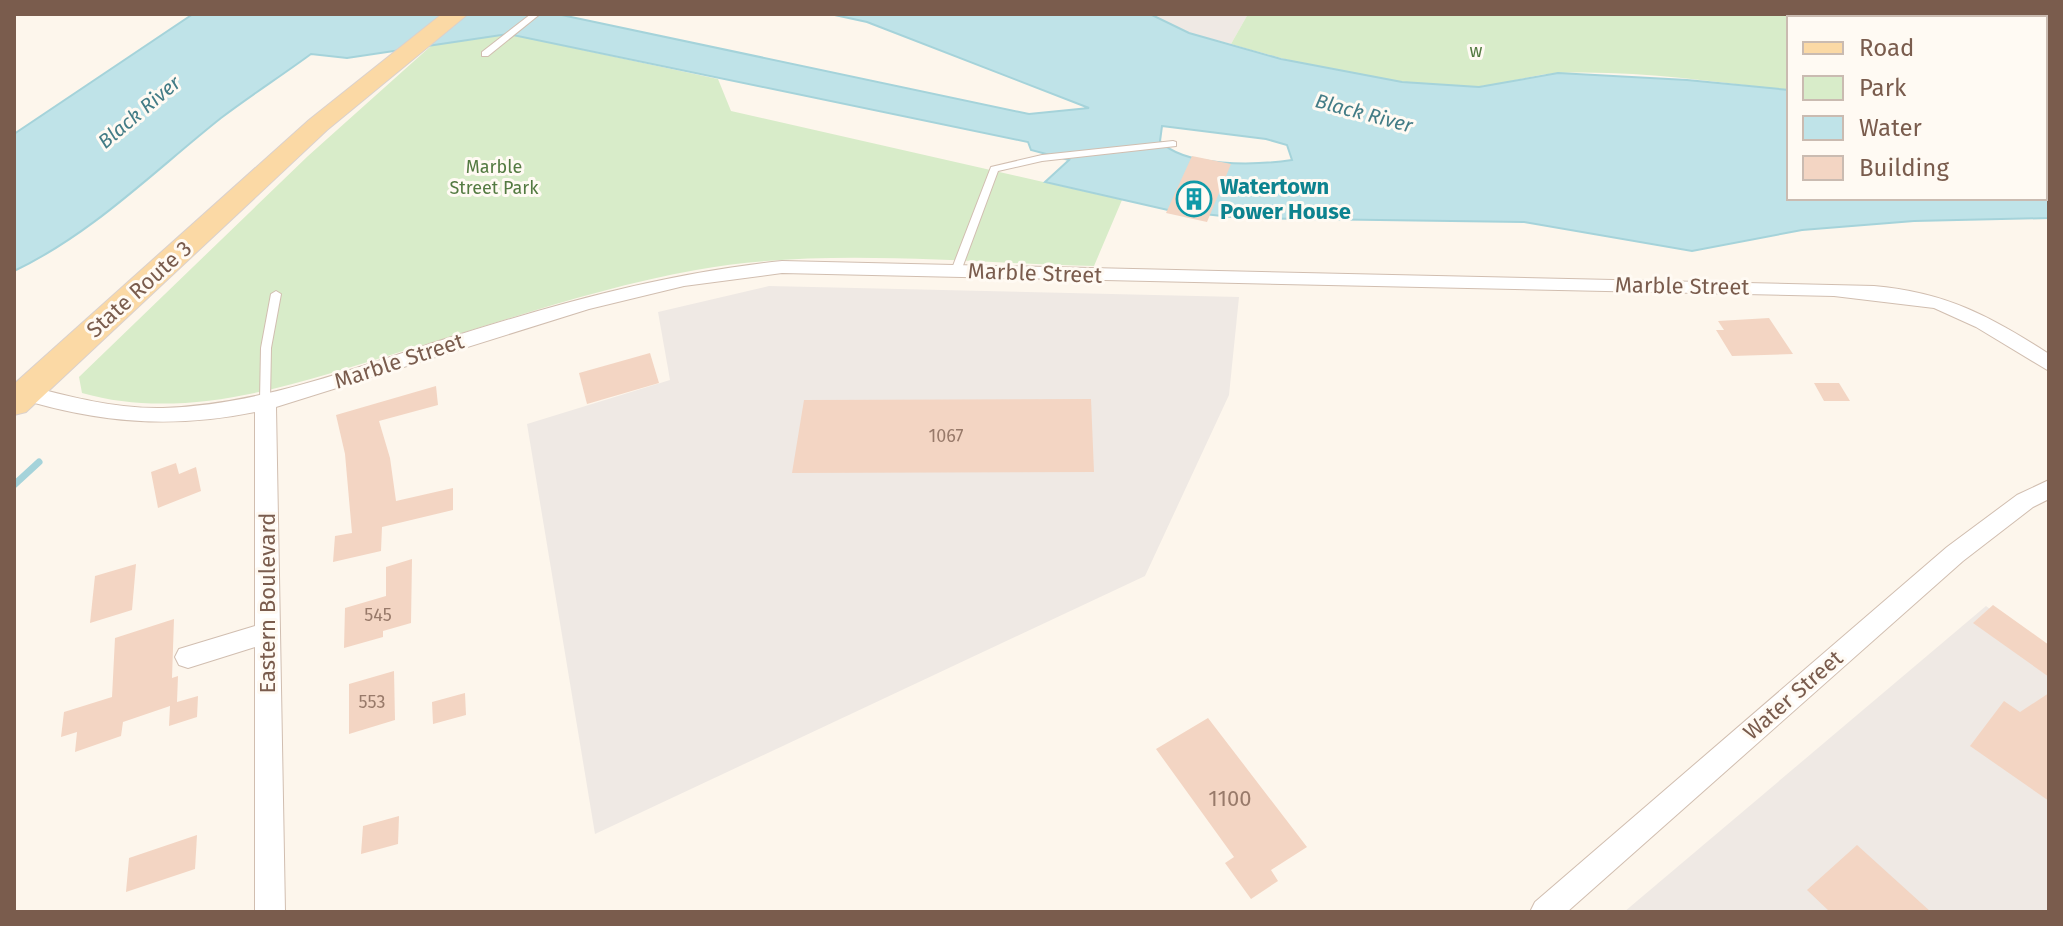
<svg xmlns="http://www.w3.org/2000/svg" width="2063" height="926" viewBox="0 0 2063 926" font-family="'Fira Sans',sans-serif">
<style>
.industrial{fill:#efe9e4}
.green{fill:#d8ecc9}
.water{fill:#bfe3e8;stroke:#a5d3da;stroke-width:2;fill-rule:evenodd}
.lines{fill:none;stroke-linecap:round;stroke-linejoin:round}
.stream{stroke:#a5d3da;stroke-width:7}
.building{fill:#f3d5c3}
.lane-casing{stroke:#d1beb0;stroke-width:2}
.street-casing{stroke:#d1beb0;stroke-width:2}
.primary-casing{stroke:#dad1cd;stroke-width:2}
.lane{fill:#fff;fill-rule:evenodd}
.street{fill:#fff;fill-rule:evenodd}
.primary{fill:#fbd9a5;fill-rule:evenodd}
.labels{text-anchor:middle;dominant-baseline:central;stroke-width:6;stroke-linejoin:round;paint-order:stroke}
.far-park-label{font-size:18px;fill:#537a41;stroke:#fffaf3}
.number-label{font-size:18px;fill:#987a6a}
.far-water-label{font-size:20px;font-style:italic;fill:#437c86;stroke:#fffaf3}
.culture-label{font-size:22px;font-weight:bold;fill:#0d838f;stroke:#fffaf3;text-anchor:start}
.street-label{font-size:22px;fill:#7a5c4d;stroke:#fffaf3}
.near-number-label{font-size:22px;fill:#987a6a}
</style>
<rect width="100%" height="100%" fill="#fdf6ec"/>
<g class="industrial">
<polygon points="1150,14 1248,14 1231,44 1189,33"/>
<polygon points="769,286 1239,297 1229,395 1145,576 595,834 527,424 670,380 658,312"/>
<polygon points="1986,606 2049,653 2049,912 1624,912"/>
</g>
<g class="green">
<path d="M 1248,14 L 2049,14 L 2049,75 L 2045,75 L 2045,18 L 1789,18 L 1789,90 C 1714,82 1635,70 1559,73 C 1533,74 1507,84 1481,86 C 1412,93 1299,64 1231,44 Z"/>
<path d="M 508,34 L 718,79 L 731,111 L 1122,200 L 1094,266 C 967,263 820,247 696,270 C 595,288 498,323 400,352 C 299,383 187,423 82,393 L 79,377 L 308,156 L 432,45 Z"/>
</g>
<path class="water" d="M 193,14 L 557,14 L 1029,114 L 1089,108 L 867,22 L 830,14 L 1150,14 L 1189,33 L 1281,59 L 1402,82 L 1479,87 L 1558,73 L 1687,80 L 1789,90 L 1789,198 L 2045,198 L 2045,75 L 2049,75 L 2049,218 L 1914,221 L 1802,230 L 1692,251 L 1524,222 L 1240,218 L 1168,210 L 1045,182 L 1069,160 L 1031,150 L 1028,142 L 508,34 L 347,58 L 311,54 C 281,76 250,96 221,118 C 153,172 92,234 14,271 L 14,134 ZM 1162,126 L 1266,139 L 1287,145 L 1292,160 C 1257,165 1185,168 1160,141 Z"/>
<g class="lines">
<polyline class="stream" points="14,485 39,462"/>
</g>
<g class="building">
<polygon points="1192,156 1231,164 1207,222 1166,213"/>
<polygon points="1769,318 1793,354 1732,356 1716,330 1724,330 1718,321"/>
<polygon points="650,353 659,383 587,404 579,373"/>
<polygon points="1814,383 1839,383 1850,401 1824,401"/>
<polygon points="436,386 438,405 379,421 390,458 396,501 453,488 453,510 382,527 381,551 333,562 335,536 352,533 345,454 336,415"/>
<polygon points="1091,399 1094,472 792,473 804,400"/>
<polygon points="176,463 179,474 196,467 201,491 158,508 151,472"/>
<polygon points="412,559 411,623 383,631 383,637 344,648 345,608 386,596 386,567"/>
<polygon points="136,564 132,610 90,623 95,576"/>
<polygon points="1993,605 2049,645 2049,677 1973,623"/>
<polygon points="174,619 172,678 178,676 177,702 198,696 197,717 169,726 170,706 123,722 121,736 75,752 77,732 61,737 64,712 112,697 115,638"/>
<polygon points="394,671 395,720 349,734 349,684"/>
<polygon points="465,693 466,715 433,724 432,702"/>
<polygon points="2049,693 2049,801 1970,746 2004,701 2020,712"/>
<polygon points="1208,718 1307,847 1271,870 1278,881 1251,899 1225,863 1234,857 1156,749"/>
<polygon points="399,816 398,844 361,854 363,826"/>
<polygon points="197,835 195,869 126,892 129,858"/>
<polygon points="1857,845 1931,912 1830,912 1807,890"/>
</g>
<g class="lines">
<g class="lane-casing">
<g id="lane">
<polygon points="531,14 540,14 488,56 482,56 482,52"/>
<polygon points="1173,141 1176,142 1176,146 1042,161 998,171 961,271 956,274 951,271 991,167 1042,155"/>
<polygon points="276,291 281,294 271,348 270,400 265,404 260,400 261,348 271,294"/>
</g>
</g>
<g class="street-casing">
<g id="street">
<path d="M 782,261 L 1874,286 C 1945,292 1990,316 2049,354 L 2049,371 L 1976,327 L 1934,308 L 1834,296 L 782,273 L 684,286 L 589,309 L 276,407 L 285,912 L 255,912 L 255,647 L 188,668 L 179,665 L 175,657 L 179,649 L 255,626 L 255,412 C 172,429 98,423 18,398 L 15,393 L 18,388 L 25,385 C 70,397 116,409 163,408 C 258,405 349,370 439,341 C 552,305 664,273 782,261 Z"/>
<polygon points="2049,480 2049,499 2033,507 1963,561 1567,912 1530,912 1535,902 1947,547 2017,495"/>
</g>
</g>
<g class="primary-casing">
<polygon id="primary" points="442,14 468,14 327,130 26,412 14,415 14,384 309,120"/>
</g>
<use href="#lane" class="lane"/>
<use href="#street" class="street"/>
<use href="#primary" class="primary"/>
</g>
<defs>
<g id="building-ring" transform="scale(1.8)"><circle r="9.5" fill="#fffaf3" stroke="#0f9aa8" stroke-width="1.5"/><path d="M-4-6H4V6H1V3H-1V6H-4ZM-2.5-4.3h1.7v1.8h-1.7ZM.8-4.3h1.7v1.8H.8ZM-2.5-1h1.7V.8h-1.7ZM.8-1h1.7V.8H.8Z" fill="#0f9aa8"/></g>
</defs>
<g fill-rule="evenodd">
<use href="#building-ring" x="1194" y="199"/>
</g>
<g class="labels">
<g class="far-park-label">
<text x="1476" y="51">w</text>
<text x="494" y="167">Marble<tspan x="494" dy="21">Street Park</tspan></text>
</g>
<g class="number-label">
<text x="946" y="436">1067</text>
<text x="378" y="615">545</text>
<text x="372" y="702">553</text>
</g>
<g class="far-water-label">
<text transform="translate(139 112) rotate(-40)">Black River</text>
<text transform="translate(1364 113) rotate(15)">Black River</text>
</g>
<g class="culture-label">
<text x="1220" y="186">Watertown<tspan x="1220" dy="25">Power House</tspan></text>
</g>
<g class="street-label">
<text transform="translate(1035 273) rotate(2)">Marble Street</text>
<text transform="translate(1682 286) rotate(1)">Marble Street</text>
<text transform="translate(139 289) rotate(-42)">State Route 3</text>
<text transform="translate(399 361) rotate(-18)">Marble Street</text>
<text transform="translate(267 603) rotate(-90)">Eastern Boulevard</text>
<text transform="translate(1793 695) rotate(-41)">Water Street</text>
</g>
<g class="near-number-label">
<text x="1230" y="798">1100</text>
</g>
</g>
<rect width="2063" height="926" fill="none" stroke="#7a5c4d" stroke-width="32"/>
<rect x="1787" y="16" width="260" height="184" fill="#fffaf3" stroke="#cabbb1" stroke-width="2"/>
<rect x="1803" y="42" width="40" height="12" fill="#fbd9a5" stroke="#cabbb1" stroke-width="2"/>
<text x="1859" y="56" font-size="24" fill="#7a5c4d">Road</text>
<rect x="1803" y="76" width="40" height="24" fill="#d8ecc9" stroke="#cabbb1" stroke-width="2"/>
<text x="1859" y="96" font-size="24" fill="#7a5c4d">Park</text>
<rect x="1803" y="116" width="40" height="24" fill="#bfe3e8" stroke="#cabbb1" stroke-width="2"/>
<text x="1859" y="136" font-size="24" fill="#7a5c4d">Water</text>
<rect x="1803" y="156" width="40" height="24" fill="#f3d5c3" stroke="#cabbb1" stroke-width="2"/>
<text x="1859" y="176" font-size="24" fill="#7a5c4d">Building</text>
</svg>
